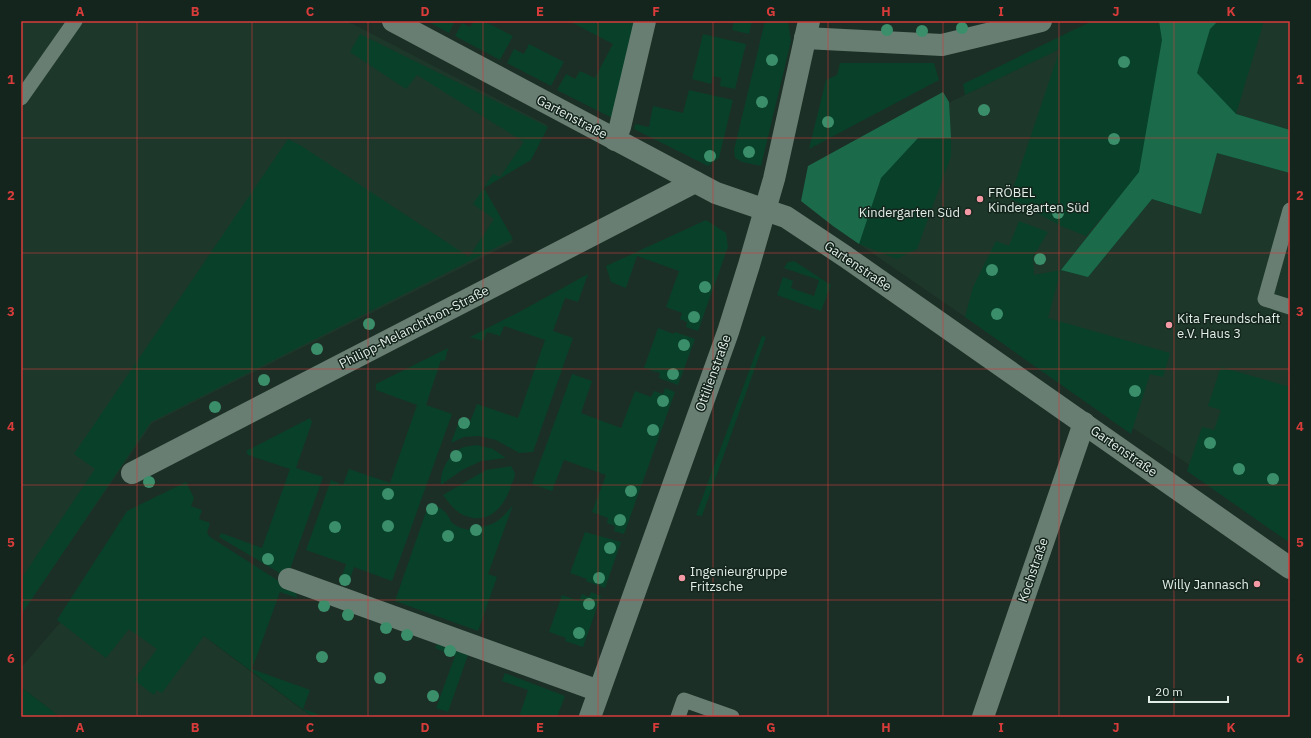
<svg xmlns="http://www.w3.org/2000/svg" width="1311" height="738" viewBox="0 0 1311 738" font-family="'IBM Plex Sans',sans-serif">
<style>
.built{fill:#1d382b}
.green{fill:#09402a}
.forest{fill:#1b6b4b}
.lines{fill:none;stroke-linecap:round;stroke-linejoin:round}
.service{stroke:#697e72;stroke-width:15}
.minor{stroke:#697e72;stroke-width:22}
.tree{fill:#3b8e6a}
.grid{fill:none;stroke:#d73c3b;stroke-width:1;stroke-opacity:0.55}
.poi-dot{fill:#f49aa5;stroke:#13251c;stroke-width:1.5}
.labels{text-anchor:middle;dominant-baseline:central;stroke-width:3;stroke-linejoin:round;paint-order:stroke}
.street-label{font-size:13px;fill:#e2ede7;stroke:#13251c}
.poi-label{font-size:13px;fill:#e2ede7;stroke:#13251c;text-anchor:start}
.neatline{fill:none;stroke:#d73c3b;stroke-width:1.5}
.grid-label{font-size:13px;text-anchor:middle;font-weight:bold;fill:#d73c3b}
</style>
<rect width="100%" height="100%" fill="#1c2f26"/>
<g class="built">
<polygon points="21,21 347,21 547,125 530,158 483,188 513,242 152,423 21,614"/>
<polygon points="1117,21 1290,21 1290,530 1022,356 833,226 862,145"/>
<polygon points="111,540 136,585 254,674 312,717 60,717 21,687 21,668 60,623"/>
</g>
<g class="green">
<polygon points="427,21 455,21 449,33"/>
<polygon points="474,21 484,21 513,36 500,60 455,36 462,23 470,27"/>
<polygon points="569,21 638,21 616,120 557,90 566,74 575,79 580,71 595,78 613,44"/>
<polygon points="728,21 752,21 749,34 732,30 734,23"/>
<polygon points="765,21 788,21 791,41 761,166 742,162 735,158 734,150"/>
<polygon points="1092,21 1264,21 1236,114 1290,130 1290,173 1217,153 1201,214 1152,199 1088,277 1061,270 1048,318 1170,353 1163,377 1150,374 1131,434 965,317 973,287 996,241 1009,246 1019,221 1048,232 1033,257 1034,275 1061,270 1124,191 1086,236 1061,226 1010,198 1060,49 965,95 963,84"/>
<polygon points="360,34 548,127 531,160 484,188 513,239 151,422 21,615 21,579 95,469 74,454 288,139 300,145 469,257 494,219 473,204 493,174 500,177 524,142 417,75 406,89 350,52"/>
<polygon points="703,34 746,44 735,89 720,86 721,78 713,76 711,84 692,79"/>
<polygon points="529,44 564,62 551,86 507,63 514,49 524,54"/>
<polygon points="840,63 934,63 939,80 809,149 826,80 837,75"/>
<polygon points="689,90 733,100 719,158 708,166 634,129 635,124 649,127 653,106 683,113"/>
<polygon points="925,124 951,138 951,156 917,249 897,259 859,244 850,211"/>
<polygon points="706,220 726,233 728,247 698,331 686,327 687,322 680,319 682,313 666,307 679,271 637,256 626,288 611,282 606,266"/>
<polygon points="794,261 831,285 821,311 777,295 783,277 793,281 791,288 814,296 819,280 784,268 788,262"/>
<polygon points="588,274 578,302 565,298 553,331 573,338 533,452 519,453 496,440 479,436 464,437 451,443 460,418 470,422 477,404 518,418 545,340 504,326 500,336 487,332 483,341 470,337 521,311"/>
<polygon points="658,328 674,334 675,332 695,339 678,385 659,378 660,373 644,368"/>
<polygon points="762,336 766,337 702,516 696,515"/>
<polygon points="448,348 445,361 441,360 426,405 452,414 392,581 354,567 348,585 340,582 346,564 306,550 331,480 343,485 349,469 390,483 417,405 376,390 376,384"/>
<polygon points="1221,367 1290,387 1290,543 1187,471 1202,427 1214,430 1221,410 1208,406"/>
<polygon points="572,374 592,381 581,413 621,428 635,391 651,397 654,391 663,394 665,388 675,392 624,534 614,531 615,526 607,523 608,518 592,512 606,475 564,460 552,491 532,484"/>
<polygon points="310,418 312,422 296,468 323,477 289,572 283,575 219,537 221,533 262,548 290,469 248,455 246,451"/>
<path d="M 477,445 L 493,449 L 506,458 L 481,461 L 462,470 L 441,485 C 440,470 449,453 464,447 C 468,446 473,446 477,445 Z"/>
<path d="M 511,466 C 512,468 515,472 515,474 C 515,477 512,483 511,486 C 505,506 489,525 466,516 C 456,513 449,503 443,495 L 486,470 Z"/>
<polygon points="186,482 194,498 191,506 202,510 199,519 210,523 207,533 210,537 296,592 297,598 280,592 252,669 310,690 303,709 326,717 313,717 204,636 162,693 157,690 154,695 134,680 157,649 129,629 106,658 57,620 127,511"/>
<path d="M 513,505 L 488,574 L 497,577 L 478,631 L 395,601 L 427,509 C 429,508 431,507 433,506 C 441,506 449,515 451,522 L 458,527 L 469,530 L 470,527 C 494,527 499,522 513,505 Z"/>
<polygon points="585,532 621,542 605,588 586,581 587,579 570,573"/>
<polygon points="591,592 601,596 583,647 565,641 566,638 549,632 562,595 579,601 582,594 589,597"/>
<polygon points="437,644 468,655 448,712 436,708 455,656 435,648"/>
<polygon points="505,673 565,696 557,717 519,717 528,690 502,681"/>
<polygon points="21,687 60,717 21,717"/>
</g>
<g class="forest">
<polygon points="1159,21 1218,21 1210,29 1197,73 1236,114 1290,130 1290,173 1217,153 1201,214 1152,199 1088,277 1061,270 1139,172 1162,40"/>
<polygon points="943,92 949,102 951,138 918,138 881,178 859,244 833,226 801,201 808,166"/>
</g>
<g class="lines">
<g class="service">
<polyline points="21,98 75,21"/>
<polyline points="1290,210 1265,299 1290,307"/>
<polyline points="678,717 684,700 732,717"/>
</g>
<g class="minor">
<polyline points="393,21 716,193 786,217 846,257 1290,568"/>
<polyline points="805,38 942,45 1041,21"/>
<polyline points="615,140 620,127 645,21"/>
<polyline points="132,473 695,182"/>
<polyline points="289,579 599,691"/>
<polyline points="590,717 728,332 749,265 774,179 809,21"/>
<polyline points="983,717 1084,423"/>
</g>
</g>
<g class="tree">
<circle cx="962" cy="28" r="6"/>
<circle cx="887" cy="30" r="6"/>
<circle cx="922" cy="31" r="6"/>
<circle cx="772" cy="60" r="6"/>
<circle cx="1124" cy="62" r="6"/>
<circle cx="762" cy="102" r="6"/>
<circle cx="984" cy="110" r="6"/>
<circle cx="828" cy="122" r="6"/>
<circle cx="1114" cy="139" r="6"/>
<circle cx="749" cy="152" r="6"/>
<circle cx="710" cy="156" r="6"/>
<circle cx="1058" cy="213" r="6"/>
<circle cx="1040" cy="259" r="6"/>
<circle cx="992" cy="270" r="6"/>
<circle cx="705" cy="287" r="6"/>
<circle cx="997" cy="314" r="6"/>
<circle cx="694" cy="317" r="6"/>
<circle cx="369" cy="324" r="6"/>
<circle cx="684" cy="345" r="6"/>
<circle cx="317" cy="349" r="6"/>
<circle cx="673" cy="374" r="6"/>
<circle cx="264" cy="380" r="6"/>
<circle cx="1135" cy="391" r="6"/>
<circle cx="663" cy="401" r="6"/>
<circle cx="215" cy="407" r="6"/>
<circle cx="464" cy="423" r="6"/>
<circle cx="653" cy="430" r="6"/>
<circle cx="1210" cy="443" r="6"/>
<circle cx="456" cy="456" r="6"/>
<circle cx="1239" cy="469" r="6"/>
<circle cx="1273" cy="479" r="6"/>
<circle cx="149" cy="482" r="6"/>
<circle cx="631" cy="491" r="6"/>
<circle cx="388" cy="494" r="6"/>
<circle cx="432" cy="509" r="6"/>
<circle cx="620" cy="520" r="6"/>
<circle cx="388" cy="526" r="6"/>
<circle cx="335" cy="527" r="6"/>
<circle cx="476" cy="530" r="6"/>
<circle cx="448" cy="536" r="6"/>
<circle cx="610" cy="548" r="6"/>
<circle cx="268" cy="559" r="6"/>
<circle cx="599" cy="578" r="6"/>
<circle cx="345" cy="580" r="6"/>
<circle cx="589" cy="604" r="6"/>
<circle cx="324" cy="606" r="6"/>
<circle cx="348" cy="615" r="6"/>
<circle cx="386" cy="628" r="6"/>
<circle cx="579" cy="633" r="6"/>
<circle cx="407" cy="635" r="6"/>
<circle cx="450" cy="651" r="6"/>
<circle cx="322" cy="657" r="6"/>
<circle cx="380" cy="678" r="6"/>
<circle cx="433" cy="696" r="6"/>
</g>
<path class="grid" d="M 137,21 L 137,717M 252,21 L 252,717M 368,21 L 368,717M 483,21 L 483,717M 598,21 L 598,717M 713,21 L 713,717M 828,21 L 828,717M 943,21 L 943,717M 1059,21 L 1059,717M 1174,21 L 1174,717M 21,138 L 1290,138M 21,253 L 1290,253M 21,369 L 1290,369M 21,485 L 1290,485M 21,600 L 1290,600"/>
<g class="poi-dot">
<circle cx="980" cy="199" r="4"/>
<circle cx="968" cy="212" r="4"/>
<circle cx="1169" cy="325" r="4"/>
<circle cx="682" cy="578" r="4"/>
<circle cx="1257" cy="584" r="4"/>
</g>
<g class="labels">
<g class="street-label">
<text transform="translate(572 117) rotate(28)">Gartenstraße</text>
<text transform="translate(858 266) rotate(34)">Gartenstraße</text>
<text transform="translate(414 327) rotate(-27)">Philipp-Melanchthon-Straße</text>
<text transform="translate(713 373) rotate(-70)">Ottilienstraße</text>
<text transform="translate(1124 451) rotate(35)">Gartenstraße</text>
<text transform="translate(1033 570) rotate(-71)">Kochstraße</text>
</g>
<g class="poi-label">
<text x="988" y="192">FRÖBEL<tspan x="988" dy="15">Kindergarten Süd</tspan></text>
<text x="960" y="212" text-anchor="end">Kindergarten Süd</text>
<text x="1177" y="318">Kita Freundschaft<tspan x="1177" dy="15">e.V. Haus 3</tspan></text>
<text x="690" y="571">Ingenieurgruppe<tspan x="690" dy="15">Fritzsche</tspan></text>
<text x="1249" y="584" text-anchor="end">Willy Jannasch</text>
</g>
</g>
<rect width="1311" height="738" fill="none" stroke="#13251c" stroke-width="44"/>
<path d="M1149 696v6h79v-6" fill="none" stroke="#e2ede7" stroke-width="2"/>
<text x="1155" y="696" font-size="12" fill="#e2ede7" stroke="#13251c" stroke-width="3" paint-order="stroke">20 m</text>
<rect x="22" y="22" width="1267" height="694" class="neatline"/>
<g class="grid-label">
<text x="80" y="16">A</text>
<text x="195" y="16">B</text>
<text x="310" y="16">C</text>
<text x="425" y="16">D</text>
<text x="540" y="16">E</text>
<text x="656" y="16">F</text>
<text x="771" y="16">G</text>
<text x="886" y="16">H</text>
<text x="1001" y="16">I</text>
<text x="1116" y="16">J</text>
<text x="1231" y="16">K</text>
<text x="11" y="84">1</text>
<text x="1300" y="84">1</text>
<text x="11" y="200">2</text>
<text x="1300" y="200">2</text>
<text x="11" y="316">3</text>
<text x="1300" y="316">3</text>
<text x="11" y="431">4</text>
<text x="1300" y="431">4</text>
<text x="11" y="547">5</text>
<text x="1300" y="547">5</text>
<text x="11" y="663">6</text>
<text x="1300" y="663">6</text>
<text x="80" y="732">A</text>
<text x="195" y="732">B</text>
<text x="310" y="732">C</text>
<text x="425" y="732">D</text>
<text x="540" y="732">E</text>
<text x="656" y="732">F</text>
<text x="771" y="732">G</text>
<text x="886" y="732">H</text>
<text x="1001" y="732">I</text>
<text x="1116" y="732">J</text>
<text x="1231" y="732">K</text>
</g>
</svg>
